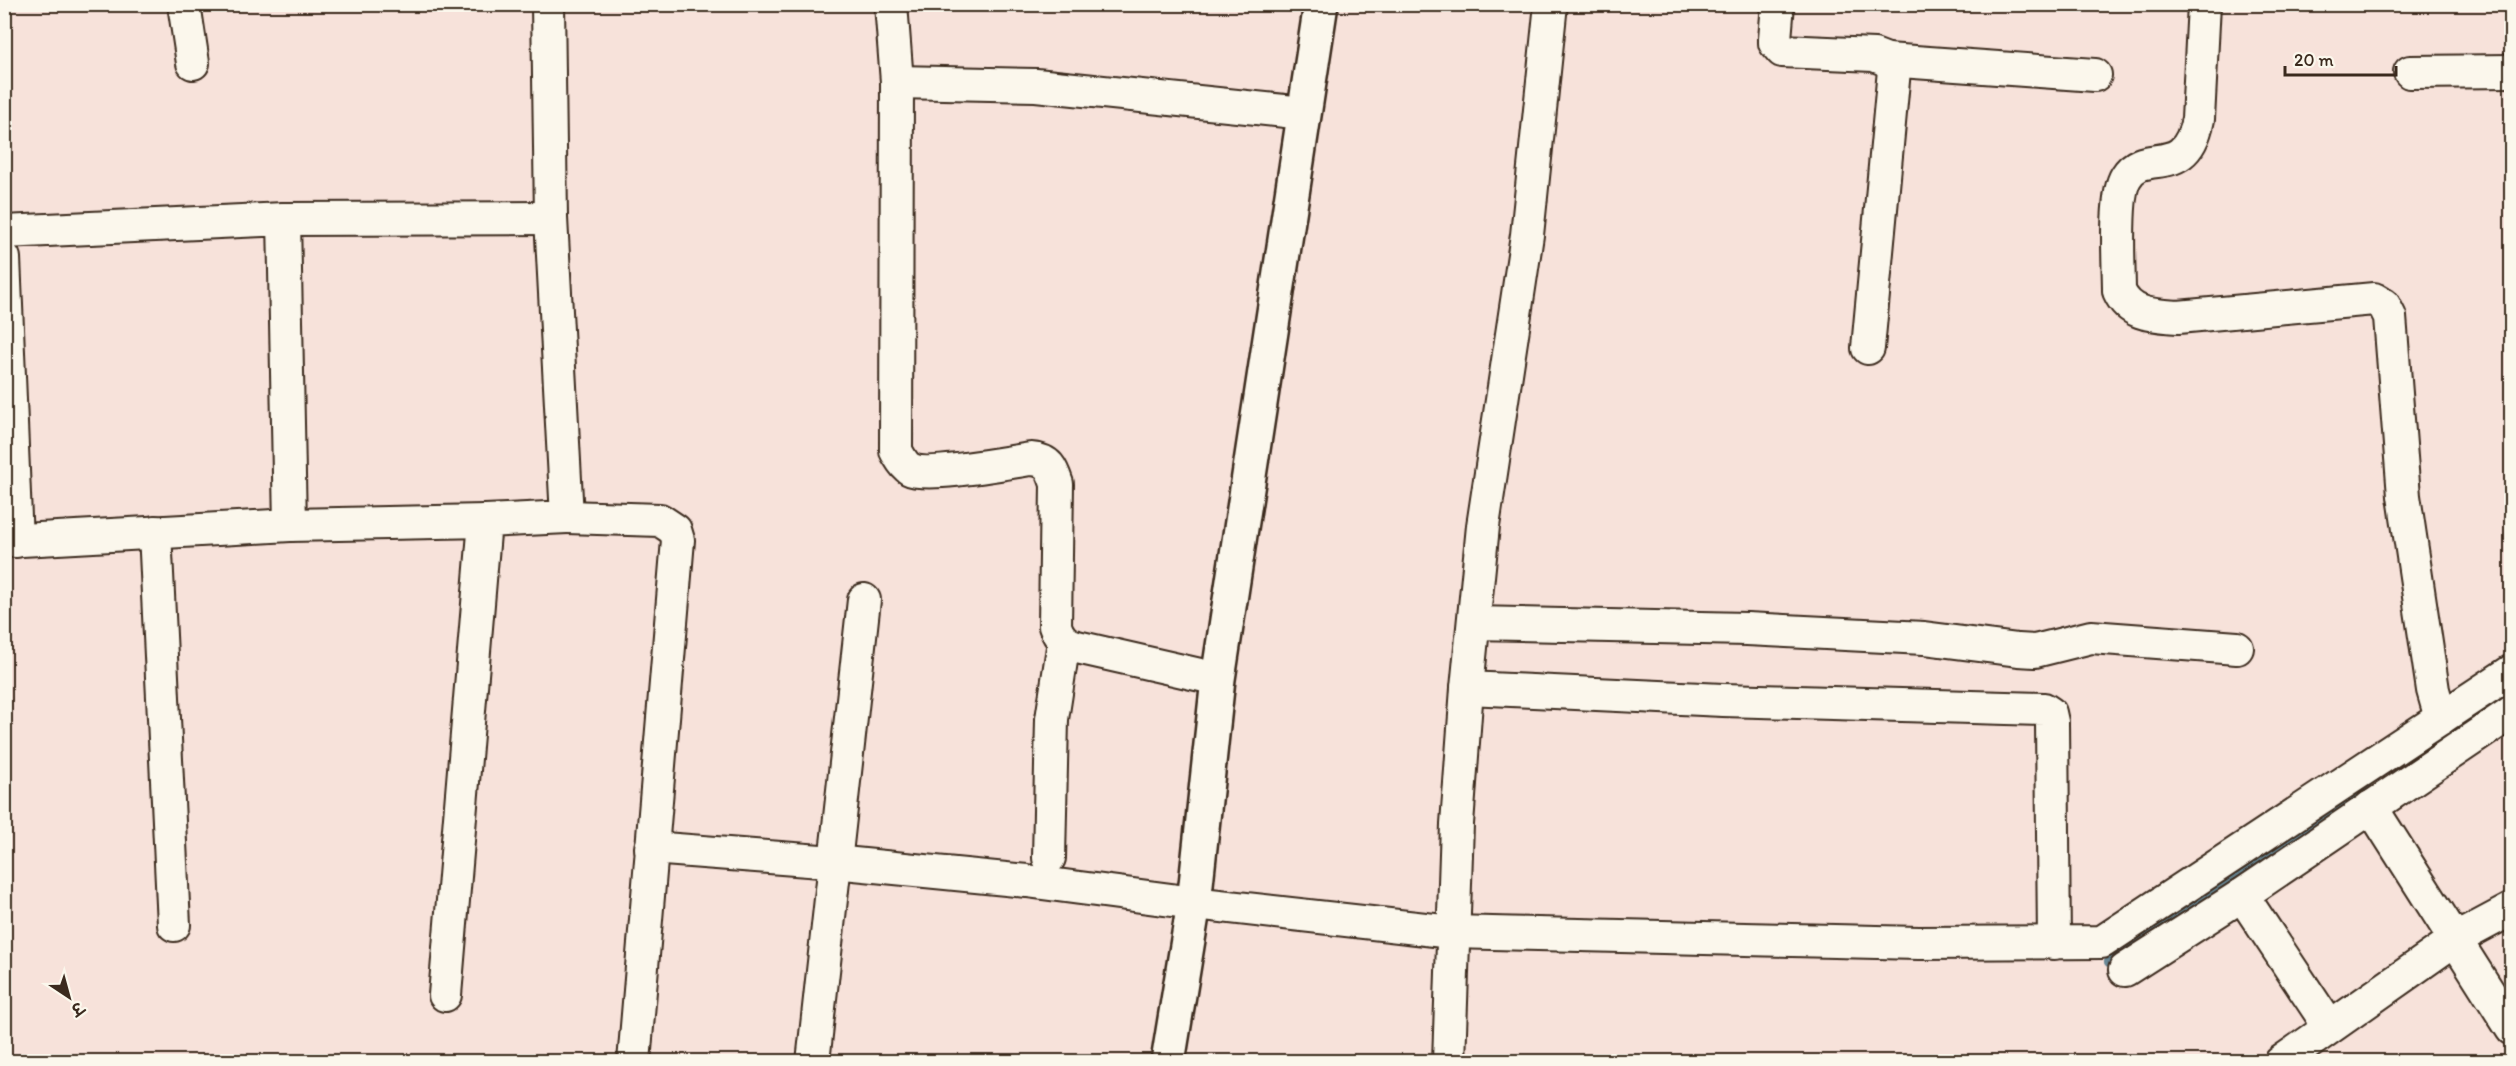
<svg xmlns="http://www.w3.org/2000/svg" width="2516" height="1066" viewBox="0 0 2516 1066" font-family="Itim,'Playpen Sans Deva',sans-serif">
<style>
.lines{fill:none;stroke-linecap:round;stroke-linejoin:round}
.stream{stroke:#678896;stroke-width:10}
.street-casing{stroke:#3b2a1e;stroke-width:36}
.secondary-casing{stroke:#3b2a1e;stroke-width:38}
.street{stroke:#fbf7ec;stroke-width:32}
.secondary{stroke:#fbf7ec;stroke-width:33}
</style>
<rect width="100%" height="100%" fill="#f7e2da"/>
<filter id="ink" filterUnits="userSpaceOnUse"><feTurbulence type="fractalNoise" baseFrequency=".0167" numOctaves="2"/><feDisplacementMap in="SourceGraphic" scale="12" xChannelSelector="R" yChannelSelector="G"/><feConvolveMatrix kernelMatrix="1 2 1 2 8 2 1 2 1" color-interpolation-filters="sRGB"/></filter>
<g filter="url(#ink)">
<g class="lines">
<polyline class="stream" points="2109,962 2369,790"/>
<g class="street-casing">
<g id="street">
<polyline points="184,4 193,63"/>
<path d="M 891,4 L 897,82 L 896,451 C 900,457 903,465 910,469 C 926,478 1010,462 1031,459 C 1049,460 1052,469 1057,484 L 1055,626 C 1059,638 1065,644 1077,647 L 1218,679"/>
<polyline points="1778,4 1775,39 1775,43 1782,51 1874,55 1887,60 1894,70 1868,348"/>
<path d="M 2204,4 L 2198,119 C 2185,183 2145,145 2126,177 C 2114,196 2119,265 2119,291 C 2130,316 2154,315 2178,317 L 2374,299 L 2384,305 L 2390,317 L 2404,496 L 2433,690 L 2441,718"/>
<polyline points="1887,60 2095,75"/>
<polyline points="2410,72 2512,71"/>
<polyline points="897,82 1036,85 1304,113"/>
<polyline points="284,219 551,218"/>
<polyline points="4,232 284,219 290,525"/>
<polyline points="4,258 16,541"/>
<polyline points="567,517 660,520 675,530 678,540 634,1062"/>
<polyline points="155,532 174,925"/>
<polyline points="4,541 290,525 485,521"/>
<polyline points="1474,623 1747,629 1924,638 2018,650 2035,651 2091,637 2237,648"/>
<polyline points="1467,688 1723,700 2044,709 2050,713 2052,722 2054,943"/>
<polyline points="2371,807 2512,1029"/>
<polyline points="651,848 834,862 1027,881 1194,903 1452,932 1919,943 2102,942 2512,671"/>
<polyline points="1049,858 1052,719 1064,641"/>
<polyline points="2242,895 2329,1026"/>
<polyline points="2125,970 2242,895 2512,712"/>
<polyline points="445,995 485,521 567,517 551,218 548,4"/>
<polyline points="813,1062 864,600"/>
<polyline points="1449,1062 1457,824 1467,688 1483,526 1527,235 1551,4"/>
<polyline points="2281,1062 2456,939 2512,909"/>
</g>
</g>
<g class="secondary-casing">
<polyline id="secondary" points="1168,1062 1194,903 1218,679 1321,4"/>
</g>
<use href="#street" class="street"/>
<use href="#secondary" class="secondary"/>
</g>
</g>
<rect width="2516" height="1066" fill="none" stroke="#fbf7ec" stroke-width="24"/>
<rect x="12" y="12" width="2492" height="1042" fill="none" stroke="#3b2a1e" stroke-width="2" filter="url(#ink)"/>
<g transform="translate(69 997) rotate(144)" stroke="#fbf7ec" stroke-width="4.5" paint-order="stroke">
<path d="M0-4.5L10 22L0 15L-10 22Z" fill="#3b2a1e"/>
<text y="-9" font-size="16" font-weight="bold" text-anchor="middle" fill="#3b2a1e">उ</text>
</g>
<path d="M2285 66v9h111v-9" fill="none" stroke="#3b2a1e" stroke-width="3"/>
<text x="2294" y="66" font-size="18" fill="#3b2a1e" stroke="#fbf7ec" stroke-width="4.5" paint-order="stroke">20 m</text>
</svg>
